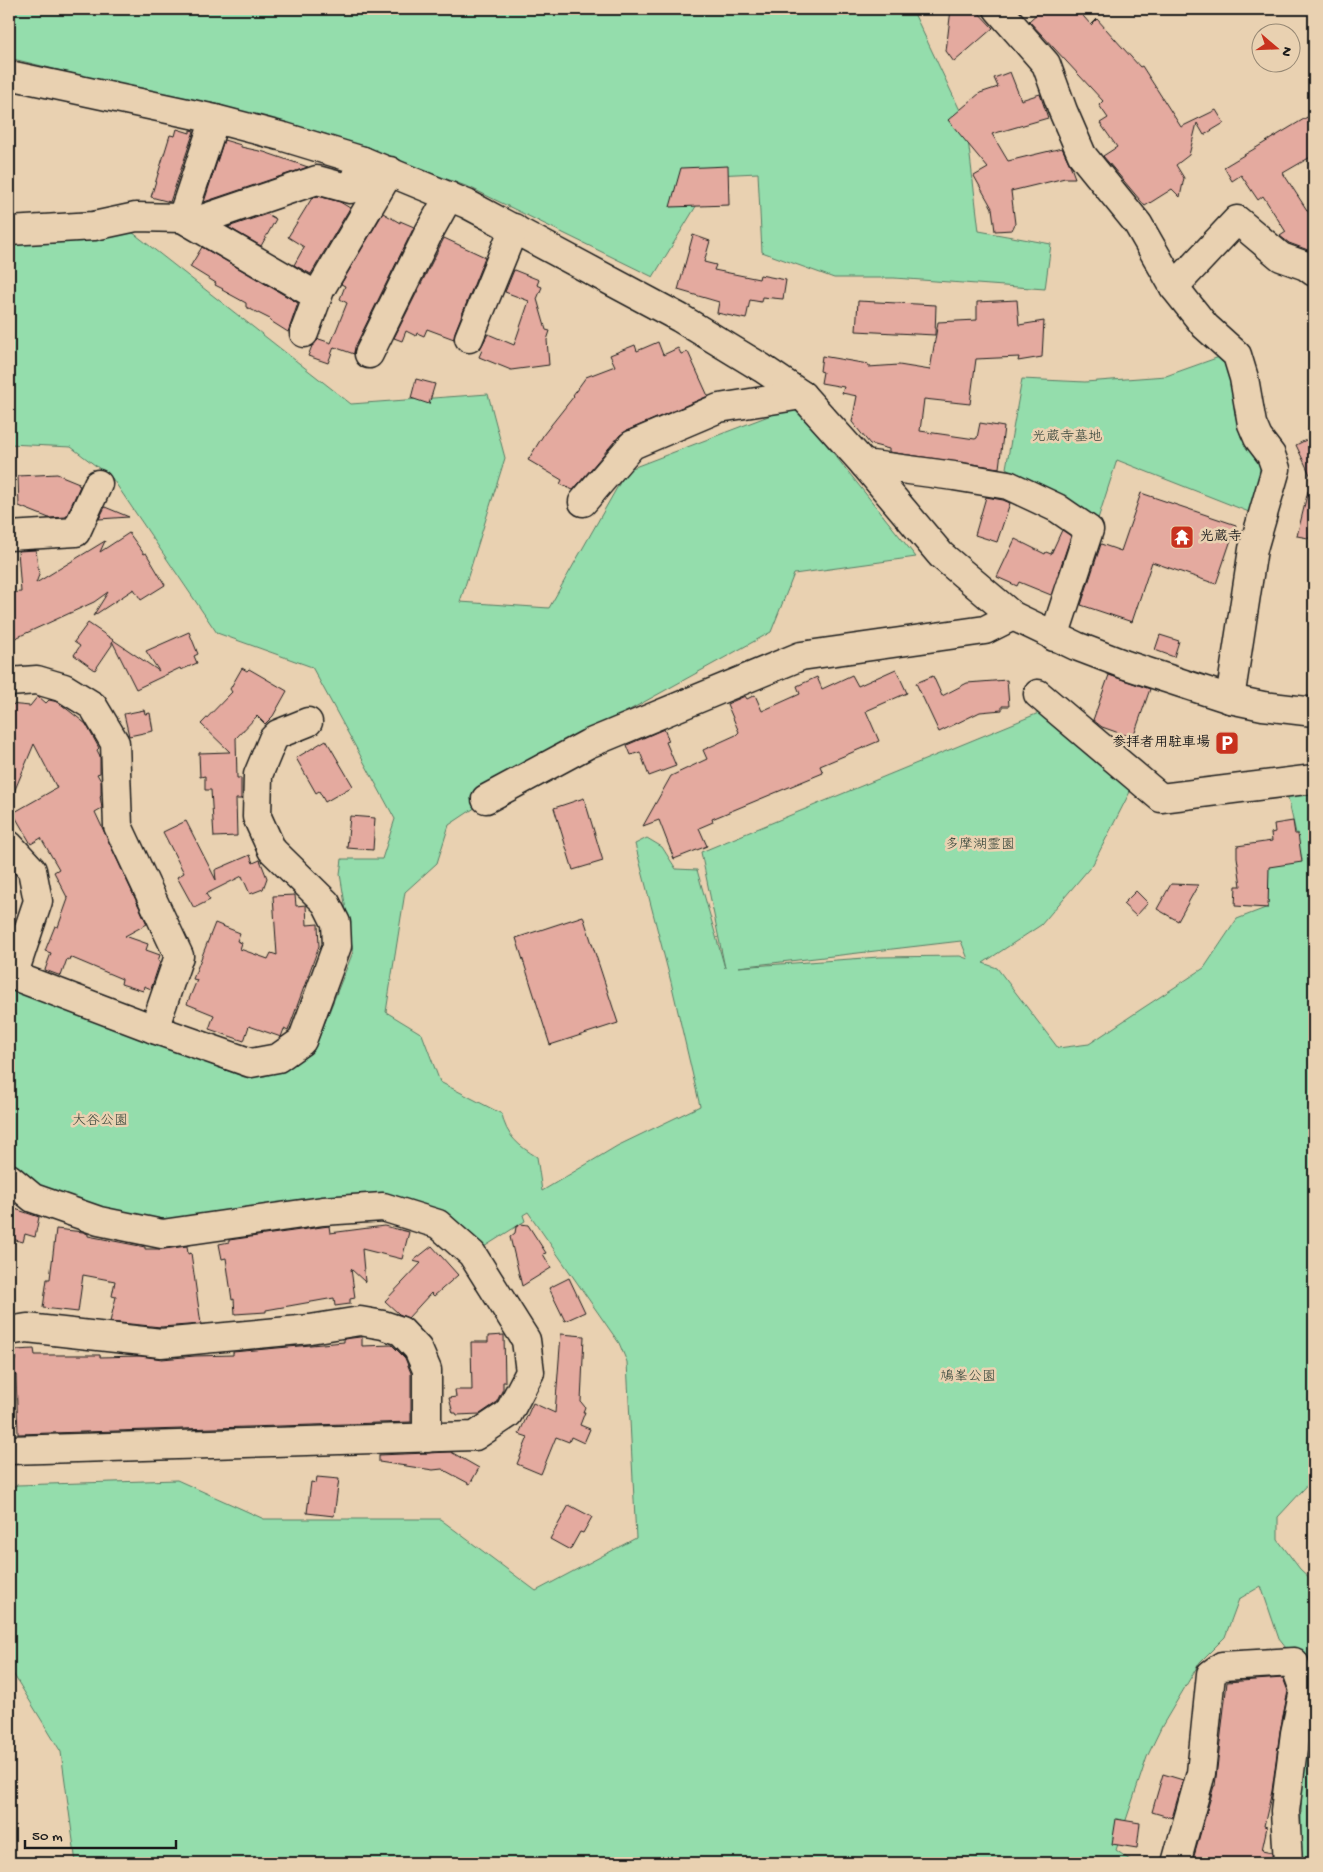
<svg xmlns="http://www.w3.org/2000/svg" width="1323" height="1872" viewBox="0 0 1323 1872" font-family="'Gochi Hand','Klee One',sans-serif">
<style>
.green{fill:#94ddac;stroke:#587c64;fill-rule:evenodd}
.building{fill:#e4aa9f;stroke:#1c1c1c}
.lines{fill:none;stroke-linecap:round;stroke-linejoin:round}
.minor-casing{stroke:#1c1c1c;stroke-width:31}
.minor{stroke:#e9d1b1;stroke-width:28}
.labels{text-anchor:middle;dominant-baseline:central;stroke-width:5;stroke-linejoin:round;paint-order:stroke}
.park-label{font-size:14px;fill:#344339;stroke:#e9d1b1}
.poi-label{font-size:14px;font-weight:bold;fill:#1c1c1c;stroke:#e9d1b1;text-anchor:start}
</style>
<rect width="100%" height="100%" fill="#e9d1b1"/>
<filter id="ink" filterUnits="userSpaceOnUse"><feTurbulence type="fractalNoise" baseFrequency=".02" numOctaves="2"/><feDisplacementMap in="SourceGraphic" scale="10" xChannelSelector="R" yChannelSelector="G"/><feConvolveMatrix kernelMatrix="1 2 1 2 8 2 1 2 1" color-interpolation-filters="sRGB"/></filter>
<g filter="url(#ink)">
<g class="green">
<polygon points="9,9 912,9 966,123 979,231 1051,244 1045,289 894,278 834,278 762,252 758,173 715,175 653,277 471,188 326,134 215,104 99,80 9,58"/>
<path d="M 132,232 L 351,404 L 488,394 L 505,458 L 460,602 L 549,608 L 627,470 L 792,407 L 818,434 L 916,557 L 794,574 L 771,632 L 586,734 L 449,825 L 437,863 L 405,892 L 386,1012 L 422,1034 L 440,1082 L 502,1114 C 506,1136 519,1146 537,1157 L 542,1191 L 617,1146 L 700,1106 L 671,982 L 635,844 L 647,838 L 662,847 L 676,869 L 697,870 L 725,968 L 701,852 L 1046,710 L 1134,784 L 1093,864 L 1041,925 L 983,963 L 997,968 L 1058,1048 L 1089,1044 L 1140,1010 L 1204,968 L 1237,919 L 1268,907 L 1267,865 L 1302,860 L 1286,789 L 1310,791 L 1314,807 L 1314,1211 L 1310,1212 L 1313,1238 L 1314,1239 L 1314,1478 L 1278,1517 L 1278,1540 L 1300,1569 L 1314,1582 L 1314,1684 L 1279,1639 L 1261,1586 L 1239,1599 L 1225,1637 L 1200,1662 L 1162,1726 L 1147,1757 L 1116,1850 L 1134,1863 L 76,1863 L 61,1752 L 9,1667 L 9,1491 L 17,1485 L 177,1480 L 264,1519 L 440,1519 L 536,1591 L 636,1538 L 627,1362 L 619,1343 L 528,1212 L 523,1215 L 525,1221 L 476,1252 L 444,1221 L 200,1219 L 134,1221 L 42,1193 L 9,1167 L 9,988 L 244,1077 L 265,1076 L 290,1067 L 306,1055 L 318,1040 L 353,952 L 340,874 L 342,859 L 382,859 L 395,819 L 312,667 L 217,633 L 112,478 L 71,447 L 9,444 L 9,244 ZM 961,941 L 968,959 L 960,956 L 879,957 L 738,967 Z"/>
<polygon points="1222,356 1230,369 1235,414 1241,437 1260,464 1260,481 1249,512 1117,460 1097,522 1006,468 1022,379 1085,382 1166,376"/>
<polygon points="1314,1704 1314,1863 1300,1863 1303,1731"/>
</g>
<g class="building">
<polygon points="951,9 975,9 993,28 954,62 946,51"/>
<polygon points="1042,9 1077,9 1091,25 1097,19 1140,67 1142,66 1181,127 1216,110 1224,123 1204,135 1197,123 1189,155 1176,165 1184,178 1180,197 1172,189 1145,206 1103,156 1117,147 1100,123 1108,118 1099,105 1103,101 1029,21"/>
<polygon points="1010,72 1021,100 1040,94 1048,118 992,134 1008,161 1062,148 1071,167 1075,178 1065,178 1011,191 1015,224 1012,230 995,231 992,208 974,176 988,168 948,120 980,93 998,87 994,78"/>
<polygon points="1314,113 1314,155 1283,173 1314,221 1314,246 1308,250 1289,243 1280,236 1286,232 1263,196 1258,200 1241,175 1232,181 1224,167"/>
<polygon points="177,129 190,133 190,130 194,131 170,202 151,197 170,135 175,136"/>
<polygon points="224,140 241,145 241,147 264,152 308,167 204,202"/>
<polygon points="728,166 729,205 670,207 681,168"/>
<polygon points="318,196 340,202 350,208 311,274 294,265 304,247 288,237 312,198"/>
<polygon points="383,213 400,223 400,221 414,227 355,347 354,354 334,347 328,363 308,356 312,346 319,339 331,343 347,303 340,299 345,286 341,284"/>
<polygon points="267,214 276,219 261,246 228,227"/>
<polygon points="693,235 710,241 704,262 716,265 714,270 759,279 760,275 786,280 783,299 762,297 761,302 750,300 746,319 717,313 719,302 678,290"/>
<polygon points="444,238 485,257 455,332 454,339 427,329 424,336 417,333 416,336 406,331 402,341 394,338"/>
<polygon points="202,247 298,303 288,332 269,320 270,319 246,307 246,303 222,290 223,289 215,285 216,283 190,267"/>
<polygon points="514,270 539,280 537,285 542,287 537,299 546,330 550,331 547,340 549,365 511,370 479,357 482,350 480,349 488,334 514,345 529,301 505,292"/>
<polygon points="1017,300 1019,325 1044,321 1042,357 1018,361 1019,357 976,359 970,404 924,399 920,431 975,439 977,438 980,423 1004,427 999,468 889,452 889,449 870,444 852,422 857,396 842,393 844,387 821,383 823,372 820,371 822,356 868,364 868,367 899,365 930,370 938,322 977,320 977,302"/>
<polygon points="858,301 936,305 935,335 856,331"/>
<polygon points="658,342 663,355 678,348 681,354 688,352 708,396 626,431 620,435 573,490 560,484 562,480 528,460 544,434 574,396 573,395 586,377 615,366 610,355 635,345 637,351"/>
<polygon points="416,379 435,384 429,404 411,398"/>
<polygon points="1314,436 1314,483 1296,445"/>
<polygon points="57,474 79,483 78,485 80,486 66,517 49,518 19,506 18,476"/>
<polygon points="1308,491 1314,492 1314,539 1297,536"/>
<polygon points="1141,493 1236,525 1216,584 1152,562 1132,622 1081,605 1101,544 1121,551"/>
<polygon points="986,497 1003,500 1010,503 997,542 975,535"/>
<polygon points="105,507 129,517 99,519"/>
<polygon points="1062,530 1071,536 1051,595 1019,582 1017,586 997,577 1015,539 1045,554 1046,552 1051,554"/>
<polygon points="129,533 144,554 146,553 165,585 141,600 134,589 93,616 108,592 94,602 9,641 9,593 21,592 18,551 36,550 39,575 36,583 105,541 100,552"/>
<polygon points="88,623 159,671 146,651 189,632 198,654 194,656 197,663 181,670 180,668 136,689 112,641 112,645 95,670 74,655 80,646 74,642"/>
<polygon points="1160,635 1179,641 1174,657 1155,650"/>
<polygon points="242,668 247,671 249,669 287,691 273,716 265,724 257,716 236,738 237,778 241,778 241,799 236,799 237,836 214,837 211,790 205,790 205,776 200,777 199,753 230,752 201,724 232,692 230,689"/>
<polygon points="896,669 907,693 866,711 879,741 820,766 823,773 712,819 713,822 699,828 707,846 674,859 659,820 643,826 671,776 707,759 703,750 736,735 739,732 727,704 745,696 747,699 755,695 762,711 800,694 797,686 817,677 822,689 852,675 858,686"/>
<polygon points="1109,675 1150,689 1133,738 1102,727 1093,720"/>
<polygon points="933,676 942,696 967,683 1007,680 1009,706 1002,706 1002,710 980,712 939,732 916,683"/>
<polygon points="38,696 46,703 49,700 58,702 86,724 99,748 97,750 100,756 100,773 97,774 101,781 101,795 100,796 102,808 95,812 147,924 125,936 148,944 146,950 160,955 158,961 160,962 151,989 144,986 143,991 121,984 122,979 70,957 69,960 67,959 61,976 45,970 51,953 45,951 55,926 58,927 68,899 54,872 59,869 41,838 31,844 13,813 57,788 34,744 9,804 9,704 30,706"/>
<polygon points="144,710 145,714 150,713 153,731 129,736 124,714"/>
<polygon points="664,729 669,741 666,742 676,766 649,776 640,752 631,755 627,745"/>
<polygon points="326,740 353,786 325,802 319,791 316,793 296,758"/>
<polygon points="584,798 603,861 573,870 554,808"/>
<polygon points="350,816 375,818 373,850 347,848"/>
<polygon points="186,821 216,880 215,870 250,855 253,863 260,860 267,878 263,889 250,894 242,876 206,894 210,900 194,908 177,877 184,873 163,832"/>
<polygon points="1293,821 1295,834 1298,834 1302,862 1269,867 1268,908 1235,906 1236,886 1241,886 1237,857 1237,846 1272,841 1271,833 1275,832 1274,824"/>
<polygon points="1171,884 1198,885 1178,921 1157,909"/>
<polygon points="1136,891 1148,903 1136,916 1123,904"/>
<polygon points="295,895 296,906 306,905 307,925 318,924 319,946 288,1031 284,1029 281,1037 249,1026 244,1041 209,1029 214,1015 187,1004 197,980 193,979 215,923 240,933 237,941 242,943 240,949 268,959 271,953 277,955 273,896"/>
<polygon points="583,916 618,1023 550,1045 516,938"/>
<polygon points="9,1207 39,1217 35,1237 25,1234 23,1242 9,1238"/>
<polygon points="521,1224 528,1225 546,1253 543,1254 551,1268 522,1286 510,1237 515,1233 516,1227"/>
<polygon points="329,1226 330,1233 384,1226 409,1232 402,1259 362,1249 365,1282 351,1269 355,1298 350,1299 350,1304 335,1306 334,1298 266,1310 266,1312 235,1314 234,1299 232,1300 226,1258 222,1259 219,1244 229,1242 229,1240"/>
<polygon points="56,1229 83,1232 88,1234 88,1236 145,1247 145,1249 164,1249 187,1246 188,1254 191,1253 201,1324 161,1327 110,1322 116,1297 112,1296 115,1281 83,1275 78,1312 43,1308 47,1279 50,1279"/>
<polygon points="432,1246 458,1275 434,1296 431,1293 408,1318 399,1314 385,1301 421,1263 413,1261"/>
<polygon points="569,1278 585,1312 565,1321 549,1288"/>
<polygon points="561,1334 584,1336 581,1402 585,1407 583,1412 585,1412 580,1425 590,1429 584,1443 571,1437 569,1442 556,1437 541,1474 517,1464 528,1437 519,1434 533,1403 555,1413"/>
<polygon points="504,1335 505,1382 503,1382 503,1389 496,1403 480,1414 457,1415 456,1413 453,1413 449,1398 456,1397 455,1390 472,1390 471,1342 488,1342 488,1336"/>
<polygon points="360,1337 362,1337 362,1346 392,1345 405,1358 411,1373 411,1422 18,1434 16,1375 13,1375 12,1360 16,1360 15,1350 34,1349 35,1355 100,1355 100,1357 140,1356 162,1359 195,1356 233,1355 233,1352 344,1342 344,1339"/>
<polygon points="451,1452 479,1468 470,1484 442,1469 433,1470 379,1462 379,1455"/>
<polygon points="317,1477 339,1479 334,1516 307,1513 311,1482 316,1483"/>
<polygon points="569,1505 592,1517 583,1533 580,1532 570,1550 550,1539"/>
<polygon points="1283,1678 1288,1691 1280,1731 1272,1791 1264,1826 1267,1827 1262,1850 1272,1852 1272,1863 1192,1863 1214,1786 1215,1786 1227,1682"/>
<polygon points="1163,1774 1183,1780 1172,1818 1152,1812"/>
<polygon points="1116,1819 1140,1823 1137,1848 1112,1844"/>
</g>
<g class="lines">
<g class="minor-casing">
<g id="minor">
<polyline points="998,9 1046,64 1063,111 1082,155 1138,224 1174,287 1205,326 1237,355 1244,378 1252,424 1258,438 1271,455 1276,469 1253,549 1230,699"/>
<polyline points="9,75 215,119 284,137 363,161 467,204 680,318 762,368 802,395 864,464 941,555 1013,616 1076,646 1126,665 1230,699 1263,706 1314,712"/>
<polyline points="182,218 317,296"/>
<polyline points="191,223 317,180 350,189 363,161"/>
<polyline points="9,231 94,226 136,217 182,218 215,119"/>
<polyline points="1174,287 1237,220 1281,257 1306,266 1314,272"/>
<polyline points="304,333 320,290 390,171"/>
<polyline points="469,338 514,228"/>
<polyline points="369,354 428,234 449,196"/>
<polyline points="864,464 954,476 1008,485 1057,508 1089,530 1054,637"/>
<polyline points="583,502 632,445 719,408 802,395"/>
<polyline points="9,536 76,532 98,484"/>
<polyline points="9,682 37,680 64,688 93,706 115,743 118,826 179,956 154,1029"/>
<polyline points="1038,694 1161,798 1314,779"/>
<polyline points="486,799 588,744 801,656 985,630 1013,616"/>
<polyline points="9,845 32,870 38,901 13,976"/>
<polyline points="9,974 154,1029 251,1063 278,1058 302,1041 337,946 336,923 326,903 272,850 257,817 258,775 273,739 278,734 308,722"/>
<polyline points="9,1178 33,1198 99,1221 162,1234 323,1211 383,1207 438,1224 472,1254 526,1340 530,1372 508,1414 475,1436 9,1450"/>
<polyline points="9,1331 27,1328 161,1343 310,1329 360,1321 383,1325 401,1331 418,1349 427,1370 427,1438"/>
<polyline points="1176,1863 1201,1773 1211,1674 1222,1666 1294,1662 1304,1690 1295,1733 1285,1811 1288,1863"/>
</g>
</g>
<use href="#minor" class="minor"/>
</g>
</g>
<defs>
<g id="temple-square" transform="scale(1.25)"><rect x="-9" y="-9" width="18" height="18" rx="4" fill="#c8321e" stroke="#e9d1b1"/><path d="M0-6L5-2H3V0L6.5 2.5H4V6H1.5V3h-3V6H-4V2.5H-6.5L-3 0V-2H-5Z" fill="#fff"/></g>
<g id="parking-square" transform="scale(1.25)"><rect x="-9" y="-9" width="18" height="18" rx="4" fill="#c8321e" stroke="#e9d1b1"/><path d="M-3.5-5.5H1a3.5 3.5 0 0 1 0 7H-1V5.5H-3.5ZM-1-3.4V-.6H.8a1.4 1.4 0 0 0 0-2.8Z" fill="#fff"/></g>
</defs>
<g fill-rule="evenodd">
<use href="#temple-square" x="1182" y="537"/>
<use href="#parking-square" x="1227" y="743"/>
</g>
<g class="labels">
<g class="park-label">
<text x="1067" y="437">光蔵寺墓地</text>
<text x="980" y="845">多摩湖霊園</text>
<text x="100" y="1121">大谷公園</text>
<text x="968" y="1377">鳩峯公園</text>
</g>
<g class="poi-label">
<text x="1200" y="537">光蔵寺</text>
<text x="1210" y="743" text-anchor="end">参拝者用駐車場</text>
</g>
</g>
<rect width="1323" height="1872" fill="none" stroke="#e9d1b1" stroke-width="30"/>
<rect x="15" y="15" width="1293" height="1842" fill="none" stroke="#1c1c1c" stroke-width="2" filter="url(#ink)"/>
<g transform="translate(1276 48) rotate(109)"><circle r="24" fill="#e9d1b1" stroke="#978975"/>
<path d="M0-4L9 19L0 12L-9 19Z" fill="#c8321e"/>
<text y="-8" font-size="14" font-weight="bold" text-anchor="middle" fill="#1c1c1c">N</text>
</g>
<path d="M25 1840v8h151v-8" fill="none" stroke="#1c1c1c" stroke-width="2.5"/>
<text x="32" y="1840" font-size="15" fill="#1c1c1c" stroke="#e9d1b1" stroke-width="4" paint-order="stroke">50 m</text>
</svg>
